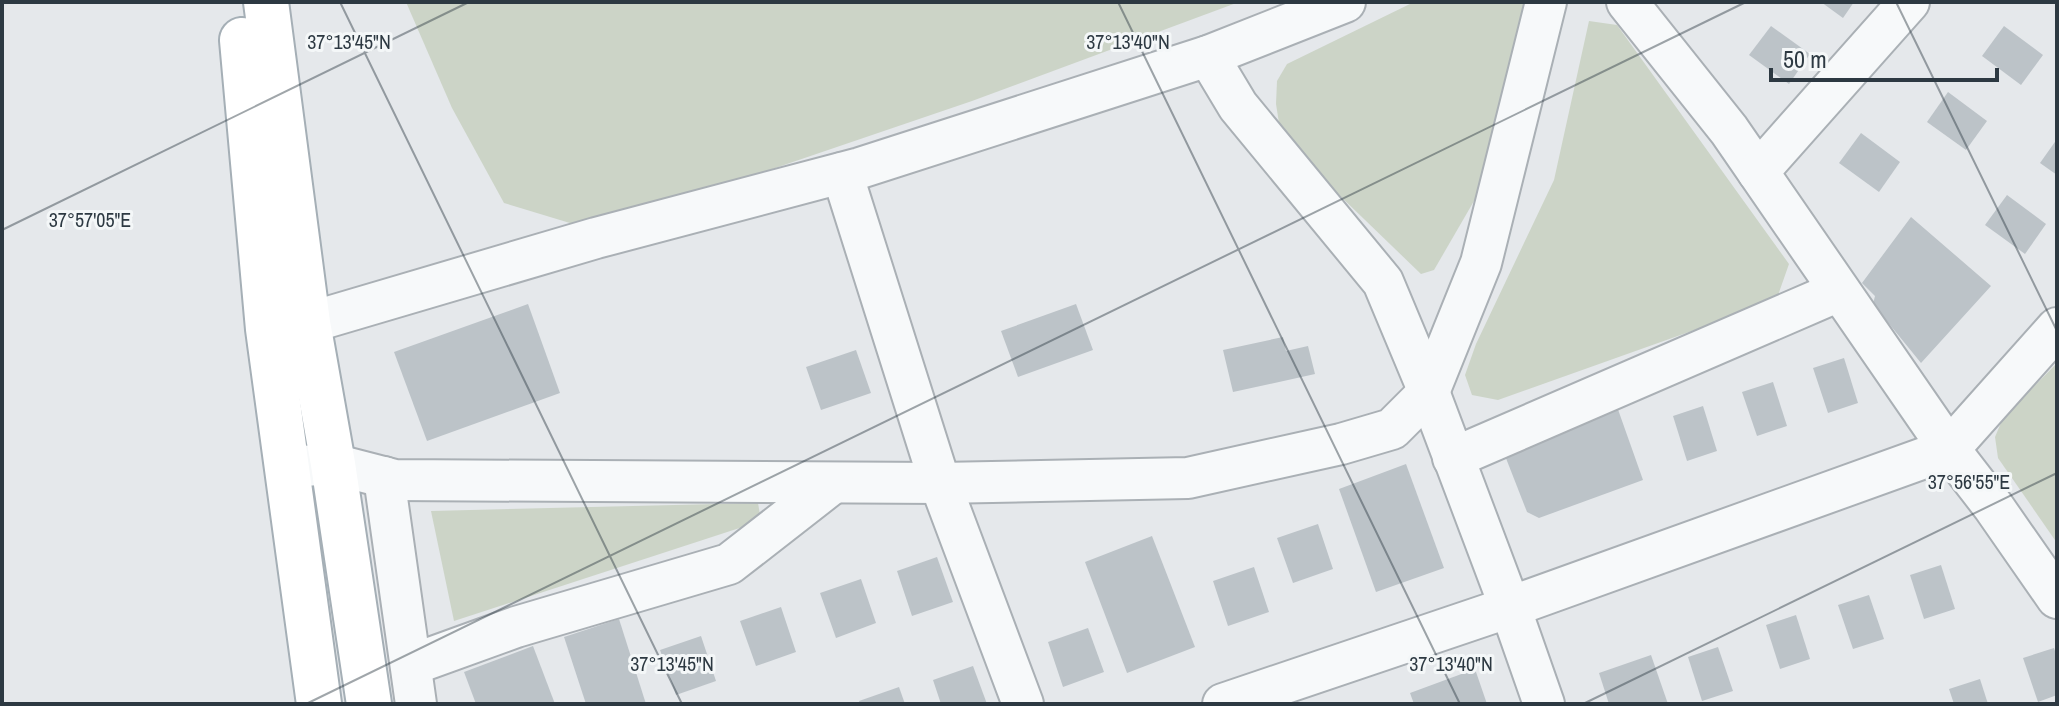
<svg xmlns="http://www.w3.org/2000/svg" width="2059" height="706" viewBox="0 0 2059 706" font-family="'Archivo Narrow',sans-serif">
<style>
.green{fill:#ccd4c7}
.building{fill:#bcc3c8}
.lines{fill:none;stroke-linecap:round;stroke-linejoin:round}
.minor-casing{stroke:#aab0b5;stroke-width:44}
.major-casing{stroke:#a5afb6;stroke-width:48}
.minor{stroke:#f7f9fa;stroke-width:40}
.major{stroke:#fff;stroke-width:44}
.ticks{fill:none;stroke:#2d3942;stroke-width:2;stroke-opacity:0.45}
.ticks-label{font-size:20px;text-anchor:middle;fill:#2d3942;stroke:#f4f7f8;stroke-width:6;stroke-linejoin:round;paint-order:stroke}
</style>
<rect width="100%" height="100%" fill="#e5e8eb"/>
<g class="green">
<polygon points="406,2 1239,2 972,101 593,230 504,203 452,108"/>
<polygon points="1414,2 1526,2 1485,182 1434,270 1421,274 1307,164 1280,129 1276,104 1277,81 1287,64"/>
<polygon points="1589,21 1617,25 1789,264 1776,301 1498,400 1472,395 1465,375 1476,344 1554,180"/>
<polygon points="2057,363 2057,543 1998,458 1995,437 2003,418"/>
<polygon points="758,503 761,521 454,621 431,511"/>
</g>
<g class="building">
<polygon points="1821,2 1854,2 1843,18"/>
<polygon points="1771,26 1810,54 1789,84 1749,55"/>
<polygon points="2004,26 2043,55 2021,85 1982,56"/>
<polygon points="1948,92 1987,121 1966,150 1927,122"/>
<polygon points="1861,133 1900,162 1879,192 1839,163"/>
<polygon points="2057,139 2057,175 2040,163"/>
<polygon points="2007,195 2046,224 2025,254 1985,225"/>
<polygon points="1911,217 1991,286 1921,363 1873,304 1875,296 1862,283"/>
<polygon points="528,304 560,393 427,441 394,352"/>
<polygon points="1076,304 1093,350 1018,377 1001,331"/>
<polygon points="1283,337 1286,351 1308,346 1315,374 1233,392 1223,350"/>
<polygon points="856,350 871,393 821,410 806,367"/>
<polygon points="1844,358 1858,403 1828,413 1813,368"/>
<polygon points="1773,382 1787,426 1757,436 1742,392"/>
<polygon points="1615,401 1643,480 1539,518 1527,512 1502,448"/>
<polygon points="1703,406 1717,451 1687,461 1673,416"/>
<polygon points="1406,464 1444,568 1376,592 1339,489"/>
<polygon points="1318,524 1333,569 1293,583 1277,538"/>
<polygon points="1152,536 1195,647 1127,673 1085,562"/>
<polygon points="937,557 953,602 912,616 897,571"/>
<polygon points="1941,565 1955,609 1924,619 1910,575"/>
<polygon points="1254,567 1269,612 1228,626 1213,581"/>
<polygon points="861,579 876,623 836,638 820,593"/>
<polygon points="1869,595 1884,639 1853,649 1838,605"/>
<polygon points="781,607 796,652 756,666 740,621"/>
<polygon points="1796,615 1810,659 1780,669 1766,625"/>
<polygon points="619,619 646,704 586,704 564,637"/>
<polygon points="1088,628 1104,672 1063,687 1048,642"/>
<polygon points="701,636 716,681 676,695 660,650"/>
<polygon points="533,646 555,704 476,704 464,672"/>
<polygon points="1718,647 1733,691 1702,701 1688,657"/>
<polygon points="2054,648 2057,657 2057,695 2038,702 2023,658"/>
<polygon points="1651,655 1668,704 1609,704 1599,673"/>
<polygon points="973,666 987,704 941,704 933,680"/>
<polygon points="1475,669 1487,704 1414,704 1410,693"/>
<polygon points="1980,679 1988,704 1954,704 1949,689"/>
<polygon points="899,687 905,704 860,704 859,701"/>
</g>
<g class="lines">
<g class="minor-casing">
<g id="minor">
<polyline points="1627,2 1729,130 1949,449 2057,328"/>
<polyline points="1208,56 1238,106 1383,282 1429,392 1510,607 1544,704"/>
<polyline points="1758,172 1909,2"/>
<polyline points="842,173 940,483 1023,704"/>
<polyline points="308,323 596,238 860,168 1208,56 1345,2"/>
<polyline points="1453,458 1839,291"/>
<polyline points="303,466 333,464 395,480 940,483 1188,478 1341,444 1392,429 1429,392 1481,263 1546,2"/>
<polyline points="384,477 416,704"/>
<polyline points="411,665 516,627 729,564 833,483"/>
<polyline points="1223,704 1510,607 1949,449 1993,506 2057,598"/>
</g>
</g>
<g class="major-casing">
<g id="major">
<polyline points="266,2 308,323 333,464 369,704"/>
<polyline points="242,40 268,329 319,704"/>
</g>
</g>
<use href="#minor" class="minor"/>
<use href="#major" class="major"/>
</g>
<path class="ticks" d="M 340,2 L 682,704M 1118,2 L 1460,704M 1896,2 L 2057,331M 2,230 L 469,2M 306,704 L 1746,2M 1583,704 L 2057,473"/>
<g class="ticks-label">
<text x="349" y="49">37°13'45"N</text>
<text x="1128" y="49">37°13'40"N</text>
<text x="90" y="227">37°57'05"E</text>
<text x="1969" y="489">37°56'55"E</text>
<text x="672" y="671">37°13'45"N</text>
<text x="1451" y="671">37°13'40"N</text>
</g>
<rect width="2059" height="706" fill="none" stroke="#2d3942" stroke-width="8"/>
<path d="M1771 68v12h226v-12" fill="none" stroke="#2d3942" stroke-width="4"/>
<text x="1783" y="68" font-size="24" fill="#2d3942" stroke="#f4f7f8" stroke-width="6" paint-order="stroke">50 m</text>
</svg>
